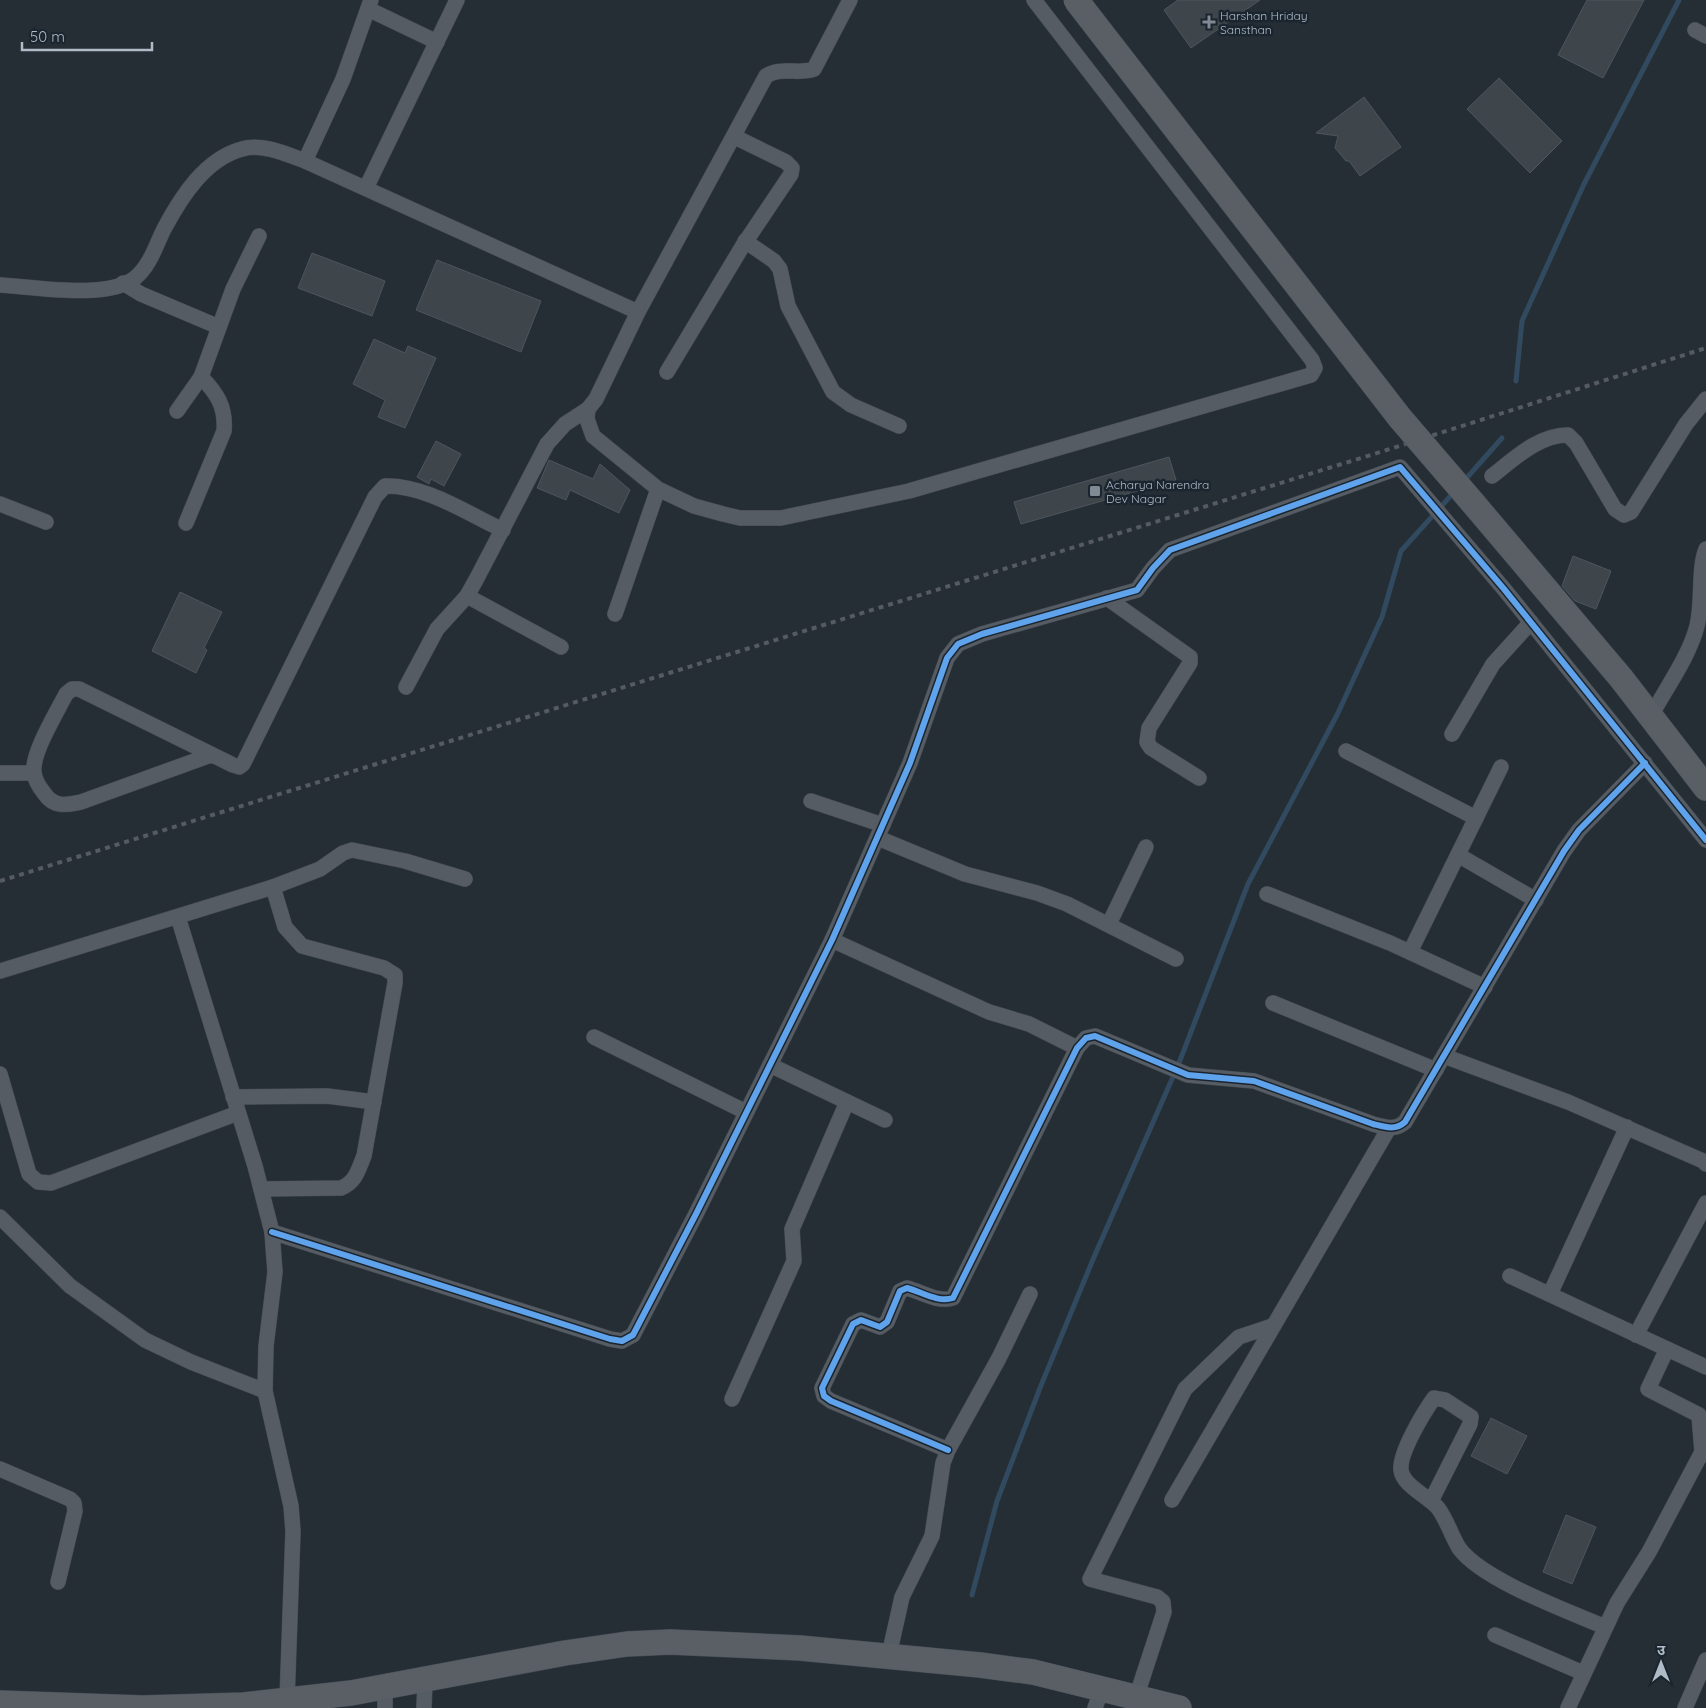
<svg xmlns="http://www.w3.org/2000/svg" width="1706" height="1708" viewBox="0 0 1706 1708" font-family="Quicksand,'Noto Sans Devanagari',sans-serif">
<style>
.lines{fill:none;stroke-linecap:round;stroke-linejoin:round}
.stream{stroke:#324a5f;stroke-width:5}
.building{fill:#3e454b;stroke:#4e565d}
.street-casing{stroke:#444a50;stroke-width:16}
.primary-casing{stroke:#434b52;stroke-width:26}
.street{stroke:#565c63;stroke-width:15}
.primary{stroke:#595f65;stroke-width:25}
.rail{stroke:#555b60;stroke-width:4;stroke-dasharray:5 5;stroke-linecap:butt}
.primary-bridge-casing{stroke:#434b52;stroke-width:26;stroke-linecap:butt}
.primary-bridge{stroke:#595f65;stroke-width:25}
.cycleway-casing{stroke:#1a252f;stroke-width:9}
.cycleway{stroke:#60a3ed;stroke-width:6}
.poi-dot{fill:#7f8a94;stroke:#1a252f;stroke-width:2}
.labels{text-anchor:middle;dominant-baseline:central;stroke-width:5;stroke-linejoin:round;paint-order:stroke}
.poi-label{font-size:12px;fill:#afbbc7;stroke:#1a252f;text-anchor:start}
</style>
<rect width="100%" height="100%" fill="#262e35"/>
<g class="lines">
<g class="stream">
<polyline points="1516,381 1522,321 1584,184 1679,0"/>
<polyline points="1464,481 1502,438"/>
<polyline points="972,1595 997,1501 1040,1388 1094,1257 1179,1063 1248,884 1338,713 1382,617 1401,551 1455,491"/>
</g>
</g>
<g class="building">
<polygon points="1178,0 1260,0 1191,48 1164,10"/>
<polygon points="1587,0 1644,0 1603,78 1558,55"/>
<polygon points="1499,78 1562,141 1530,173 1467,109"/>
<polygon points="1364,97 1401,147 1360,176 1349,161 1346,161 1335,148 1338,136 1316,133"/>
<polygon points="312,253 385,281 372,316 298,288"/>
<polygon points="437,260 541,301 521,352 416,310"/>
<polygon points="374,339 405,353 408,346 436,358 405,428 378,417 385,400 353,384"/>
<polygon points="436,441 461,454 444,486 431,479 429,484 417,477"/>
<polygon points="1169,457 1176,480 1021,524 1014,502"/>
<polygon points="549,460 593,479 600,464 630,490 619,513 570,490 566,500 537,488"/>
<polygon points="1573,556 1611,571 1596,609 1575,601 1562,586"/>
<polygon points="180,592 222,612 204,648 207,650 196,673 152,651"/>
<polygon points="1491,1418 1527,1436 1507,1474 1471,1456"/>
<polygon points="1566,1515 1596,1527 1572,1584 1543,1572"/>
</g>
<g class="lines">
<g class="street-casing">
<g id="street">
<polyline points="368,9 437,42"/>
<polyline points="1695,30 1706,36"/>
<polyline points="305,161 638,312"/>
<polyline points="366,188 457,0"/>
<polyline points="745,241 774,261 780,269 788,306 833,392 851,405 899,426"/>
<polyline points="123,283 141,294 219,327"/>
<path d="M 0,285 C 35,287 107,300 135,278 C 150,266 156,245 164,229 C 181,197 205,159 242,149 C 262,143 286,154 305,161 L 343,79 L 371,0"/>
<polyline points="667,372 742,247 791,174 792,168 786,162 735,137"/>
<polyline points="588,409 587,419 593,436 658,489 694,506 723,514 740,518 781,518 909,491 1311,375 1315,368 1312,360 1034,0"/>
<polyline points="177,411 201,377 233,289 259,236"/>
<path d="M 1492,476 C 1514,459 1538,435 1568,435 L 1576,443 L 1615,509 L 1624,515 L 1631,512 L 1686,424 L 1706,399"/>
<polyline points="0,504 46,522"/>
<path d="M 186,523 L 224,431 C 226,407 217,393 201,377"/>
<polyline points="467,596 561,647"/>
<polyline points="1107,598 1190,657 1190,663 1149,728 1147,742 1151,748 1199,778"/>
<polyline points="615,614 658,489"/>
<path d="M 406,687 L 437,629 L 467,596 L 477,578 L 547,444 L 565,424 L 588,409 L 596,399 L 638,312 L 766,76 C 781,66 798,75 814,69 L 850,0"/>
<path d="M 1651,716 C 1666,688 1689,657 1697,626 C 1703,602 1698,569 1706,549"/>
<polyline points="1452,734 1493,664 1531,622"/>
<polyline points="1346,751 1476,818"/>
<path d="M 211,755 L 81,802 C 66,805 54,808 44,793 C 40,788 35,780 34,773 C 31,754 57,712 66,694 L 72,689 L 79,689 L 233,765 L 239,767 L 243,764 L 375,497 L 385,486 C 426,485 466,513 503,530"/>
<polyline points="0,773 34,773"/>
<polyline points="811,801 883,825"/>
<polyline points="878,838 965,874 1037,893 1067,904 1176,959"/>
<polyline points="1458,855 1536,900"/>
<polyline points="1267,894 1390,943 1485,987"/>
<polyline points="178,917 255,1166 272,1232 275,1272 266,1346 265,1391 291,1506 293,1531 287,1701"/>
<polyline points="1109,924 1146,847"/>
<polyline points="832,940 989,1012 1029,1024 1077,1048"/>
<polyline points="1410,952 1501,767"/>
<polyline points="0,971 273,887 320,869 343,853 352,850 405,861 465,879"/>
<polyline points="1273,1003 1436,1070"/>
<polyline points="594,1037 746,1112"/>
<polyline points="1444,1056 1568,1102 1703,1161 1706,1164"/>
<polyline points="770,1065 885,1120"/>
<polyline points="0,1074 29,1174 38,1182 51,1183 238,1113"/>
<polyline points="233,1097 327,1096 374,1102"/>
<path d="M 261,1189 L 341,1188 C 356,1182 358,1170 364,1156 L 395,983 L 395,975 L 384,968 L 302,946 L 285,927 L 273,887"/>
<polyline points="0,1217 70,1286 145,1340 191,1362 265,1391"/>
<polyline points="272,1232 610,1339 622,1341 633,1335 696,1214 832,940 910,763 947,658 958,644 982,634 1137,590 1153,568 1170,550 1400,467 1504,589 1706,840"/>
<polyline points="1510,1276 1706,1367"/>
<polyline points="1550,1294 1627,1127"/>
<polyline points="1636,1335 1706,1203"/>
<polyline points="1667,1349 1648,1389 1699,1415 1702,1452"/>
<polyline points="732,1399 794,1261 792,1229 847,1102"/>
<path d="M 948,1450 L 831,1401 L 824,1396 L 822,1388 L 853,1324 L 861,1320 L 880,1327 L 887,1322 L 900,1291 L 907,1288 C 922,1292 938,1303 953,1298 L 1077,1048 L 1086,1038 L 1095,1036 L 1188,1075 L 1254,1081 L 1373,1124 C 1385,1127 1395,1131 1405,1122 L 1564,851 L 1579,830 L 1645,763"/>
<polyline points="0,1469 70,1499 74,1503 75,1511 58,1582"/>
<polyline points="1172,1500 1389,1128"/>
<path d="M 1431,1501 L 1470,1424 L 1471,1417 L 1445,1400 L 1434,1398 C 1424,1412 1399,1453 1401,1470 C 1403,1486 1428,1496 1438,1508 C 1447,1520 1451,1535 1459,1548 C 1482,1580 1568,1611 1605,1627"/>
<polyline points="1495,1635 1583,1673"/>
<polyline points="889,1655 902,1597 932,1536 943,1463 948,1450 999,1358 1030,1294"/>
<polyline points="1134,1704 1164,1612 1163,1602 1157,1597 1090,1579 1185,1389 1239,1337 1272,1326"/>
<polyline points="385,1708 385,1687"/>
<polyline points="424,1708 425,1680"/>
<polyline points="1095,1708 1102,1688"/>
<polyline points="1568,1708 1617,1603 1649,1552 1702,1452 1706,1455"/>
<polyline points="1685,1708 1706,1660"/>
</g>
</g>
<g class="primary-casing">
<g id="primary">
<polyline points="1473,503 1621,678 1706,788"/>
<polyline points="0,1703 143,1708 244,1705 351,1693 565,1653 627,1644 670,1642 800,1648 980,1665 1033,1672 1179,1708"/>
</g>
</g>
<use href="#street" class="street"/>
<use href="#primary" class="primary"/>
<polyline class="rail" points="0,881 1390,449 1706,348"/>
<g class="primary-bridge-casing">
<polyline id="primary-bridge" points="1076,0 1400,418 1473,503"/>
</g>
<use href="#primary-bridge" class="primary-bridge"/>
<g class="cycleway-casing">
<g id="cycleway">
<polyline points="272,1232 610,1339 622,1341 633,1335 696,1214 832,940 910,763 947,658 958,644 982,634 1137,590 1153,568 1170,550 1400,467 1504,589 1706,840"/>
<path d="M 948,1450 L 831,1401 L 824,1396 L 822,1388 L 853,1324 L 861,1320 L 880,1327 L 887,1322 L 900,1291 L 907,1288 C 922,1292 938,1303 953,1298 L 1077,1048 L 1086,1038 L 1095,1036 L 1188,1075 L 1254,1081 L 1373,1124 C 1385,1127 1395,1131 1405,1122 L 1564,851 L 1579,830 L 1645,763"/>
</g>
</g>
<use href="#cycleway" class="cycleway"/>
</g>
<g class="poi-dot">
<path d="M1206.5 14.5h5v5h5v5h-5v5h-5v-5h-5v-5h5z"/>
<rect x="1089" y="485" width="12" height="12" rx="2.5"/>
</g>
<g class="labels">
<g class="poi-label">
<text x="1220" y="15">Harshan Hriday<tspan x="1220" dy="14">Sansthan</tspan></text>
<text x="1106" y="484">Acharya Narendra<tspan x="1106" dy="14">Dev Nagar</tspan></text>
</g>
</g>
<g transform="translate(1661 1663)" stroke="#1a252f" stroke-width="4" paint-order="stroke">
<path d="M0-4L9 19L0 12L-9 19Z" fill="#afbbc7"/>
<text y="-8" font-size="14" font-weight="bold" text-anchor="middle" fill="#afbbc7">उ</text>
</g>
<path d="M22 42v8h130v-8" fill="none" stroke="#afbbc7" stroke-width="2.5"/>
<text x="30" y="42" font-size="15" fill="#afbbc7" stroke="#1a252f" stroke-width="4" paint-order="stroke">50 m</text>
</svg>
